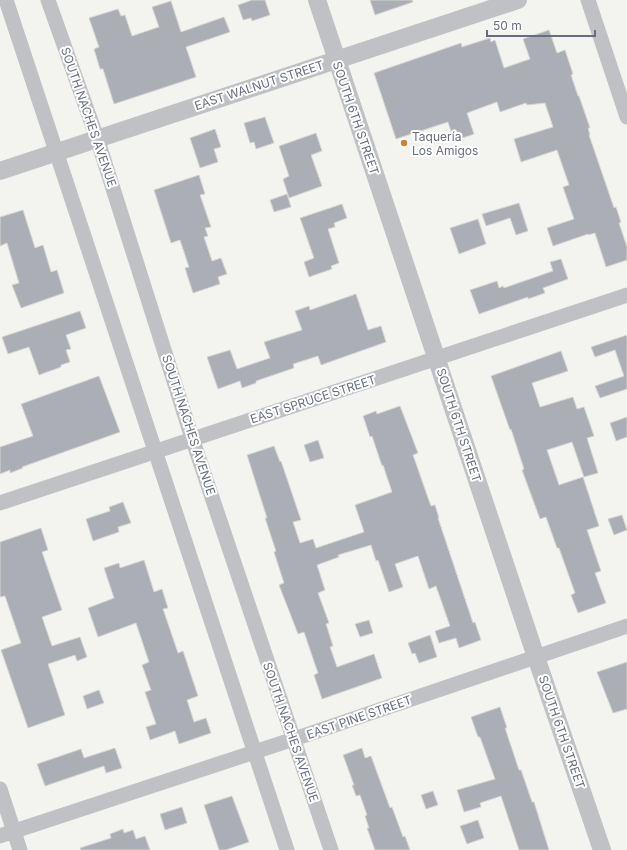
<svg xmlns="http://www.w3.org/2000/svg" width="627" height="850" viewBox="0 0 627 850" font-family="Inter,sans-serif">
<style>
.building{fill:#abaeb5;stroke:#d5d5d3}
.lines{fill:none;stroke-linecap:round;stroke-linejoin:round}
.minor{stroke:#c0c1c5;stroke-width:15}
.tertiary{stroke:#c0c1c5;stroke-width:18}
.poi-dot{fill:#ce8136;stroke:#fff;stroke-width:1.5}
.labels{text-anchor:middle;dominant-baseline:central;stroke-width:4;stroke-linejoin:round;paint-order:stroke}
.street-label{font-size:12px;fill:#666d7e;stroke:#fff}
.poi-label{font-size:12px;fill:#666d7e;stroke:#fff;text-anchor:start}
</style>
<rect width="100%" height="100%" fill="#f3f4f0"/>
<g class="building">
<polygon points="252,0 265,0 270,15 252,21 251,18 243,20 238,5"/>
<polygon points="370,0 412,0 413,2 375,15"/>
<polygon points="171,1 181,32 224,17 230,32 186,47 196,77 114,104 103,69 100,69 94,49 99,47 89,18 118,9 121,16 125,15 132,36 159,27 152,7"/>
<polygon points="549,30 557,53 565,50 573,74 571,75 578,96 579,96 590,128 588,128 590,135 589,135 614,208 616,207 621,222 619,223 627,247 627,260 606,267 595,233 588,235 588,234 553,246 547,228 574,219 563,187 569,185 557,150 521,162 514,139 553,127 545,103 527,105 526,103 500,112 497,102 467,113 474,134 454,141 448,122 396,139 374,73 461,43 462,47 490,38 491,42 495,40 504,68 530,59 523,39"/>
<polygon points="265,117 274,143 256,149 254,142 250,143 244,123"/>
<polygon points="215,129 221,147 214,149 218,162 200,168 190,138"/>
<polygon points="316,133 322,151 311,155 322,186 289,198 283,179 289,176 279,146"/>
<polygon points="199,175 205,194 200,195 211,227 205,228 208,236 204,237 212,261 221,258 227,274 218,277 220,284 193,293 185,268 189,267 180,240 171,243 154,190"/>
<polygon points="287,194 291,207 274,212 270,200"/>
<polygon points="519,203 528,231 516,235 510,218 486,226 482,214"/>
<polygon points="342,204 347,218 334,223 335,227 328,229 339,263 331,266 332,269 309,277 304,262 314,258 300,218"/>
<polygon points="23,210 35,248 43,245 51,272 57,270 64,293 21,308 12,285 19,283 7,243 0,246 0,217"/>
<polygon points="478,219 486,244 459,254 450,228"/>
<polygon points="561,259 568,279 543,288 545,293 528,299 528,297 479,314 470,290 497,281 499,288 503,286 504,288 553,271 550,262"/>
<polygon points="356,294 368,330 381,326 386,342 321,365 318,356 293,364 294,368 256,381 256,383 242,388 240,381 218,389 207,357 230,350 237,369 270,358 264,342 302,330 295,311 309,306 310,310"/>
<polygon points="80,311 86,328 66,335 71,349 66,350 70,362 61,365 61,367 39,375 29,347 8,354 2,337"/>
<polygon points="627,335 627,389 600,398 595,386 624,376 615,350 595,357 591,347"/>
<polygon points="561,351 568,371 532,383 540,407 573,397 577,409 584,407 594,436 587,438 598,473 584,477 572,442 547,450 559,485 583,477 599,526 587,530 601,571 595,573 606,603 578,613 571,595 575,593 559,548 557,548 546,517 540,519 522,470 524,469 511,429 510,430 491,376"/>
<polygon points="99,376 120,432 22,467 23,468 10,473 10,470 0,474 0,447 33,436 21,404"/>
<polygon points="400,406 418,453 413,455 428,498 431,506 435,505 439,518 438,518 473,623 475,622 481,640 459,648 456,638 439,643 435,631 450,626 436,586 429,589 418,556 395,564 403,587 389,592 378,560 376,561 371,545 338,555 339,557 317,565 325,590 318,593 329,623 326,624 333,646 330,647 337,667 374,654 382,678 322,699 314,675 318,673 304,632 298,634 279,585 284,583 274,552 276,551 265,518 267,518 247,455 274,446 280,462 281,461 301,520 293,522 300,543 313,539 316,548 364,532 355,505 392,492 383,465 382,466 372,436 370,437 363,416 376,411 377,414"/>
<polygon points="627,417 627,437 616,441 610,423"/>
<polygon points="318,440 324,458 310,462 304,445"/>
<polygon points="123,502 131,523 118,527 119,532 93,541 86,519 110,511 109,507"/>
<polygon points="622,515 627,530 614,535 608,519"/>
<polygon points="41,528 48,550 42,552 62,610 42,617 52,646 80,637 87,657 77,661 75,655 48,664 65,715 28,728 1,650 21,643 5,596 0,597 0,542"/>
<polygon points="144,560 154,592 162,589 168,608 163,609 178,653 183,651 198,696 187,700 194,722 206,718 211,733 179,744 175,731 150,740 146,727 156,724 145,692 151,690 142,665 149,662 136,623 98,637 88,608 114,598 104,568 119,563 120,568"/>
<polygon points="369,620 373,633 360,637 355,624"/>
<polygon points="430,635 437,657 419,663 415,653 412,654 408,643"/>
<polygon points="627,662 627,709 613,713 597,672"/>
<polygon points="99,690 104,703 87,709 83,696"/>
<polygon points="500,707 507,728 505,728 519,770 521,770 532,802 534,802 549,850 519,850 501,796 480,803 481,807 464,812 457,790 495,779 480,737 478,737 471,717"/>
<polygon points="115,748 122,768 106,773 104,766 45,786 37,764 81,749 84,758"/>
<polygon points="362,748 365,758 371,756 390,808 392,807 403,837 405,836 410,850 375,850 367,828 369,828 365,816 367,815 360,795 356,796 352,785 354,785 343,755"/>
<polygon points="433,791 438,805 426,809 421,795"/>
<polygon points="232,796 249,842 226,850 219,850 204,805"/>
<polygon points="182,807 187,823 165,830 160,814"/>
<polygon points="478,820 484,838 467,844 460,826"/>
<polygon points="123,829 124,833 133,830 136,839 145,836 150,850 81,850 80,848 111,838 110,834"/>
</g>
<g class="lines">
<g class="minor">
<polyline points="6,0 287,850"/>
<polyline points="48,0 97,138 192,438 331,850"/>
<polyline points="588,0 627,117"/>
<polyline points="0,503 627,295"/>
<polyline points="0,789 20,850"/>
<polyline points="0,836 294,739 627,626"/>
</g>
<g class="tertiary">
<polyline points="317,0 536,657 602,850"/>
<polyline points="0,171 518,0"/>
</g>
</g>
<circle class="poi-dot" cx="404" cy="143" r="4"/>
<g class="labels">
<g class="street-label">
<text transform="translate(259 85) rotate(-18)">EAST WALNUT STREET</text>
<text transform="translate(89 117) rotate(71)">SOUTH NACHES AVENUE</text>
<text transform="translate(356 118) rotate(71)">SOUTH 6TH STREET</text>
<text transform="translate(313 399) rotate(-18)">EAST SPRUCE STREET</text>
<text transform="translate(189 425) rotate(72)">SOUTH NACHES AVENUE</text>
<text transform="translate(459 425) rotate(72)">SOUTH 6TH STREET</text>
<text transform="translate(359 717) rotate(-19)">EAST PINE STREET</text>
<text transform="translate(291 732) rotate(71)">SOUTH NACHES AVENUE</text>
<text transform="translate(562 732) rotate(71)">SOUTH 6TH STREET</text>
</g>
<g class="poi-label">
<text x="412" y="136">Taquería<tspan x="412" dy="14">Los Amigos</tspan></text>
</g>
</g>
<path d="M487 30v6h108v-6" fill="none" stroke="#666d7e" stroke-width="2"/>
<text x="493" y="30" font-size="12" fill="#666d7e" stroke="#ffffff" stroke-width="3" paint-order="stroke">50 m</text>
</svg>
